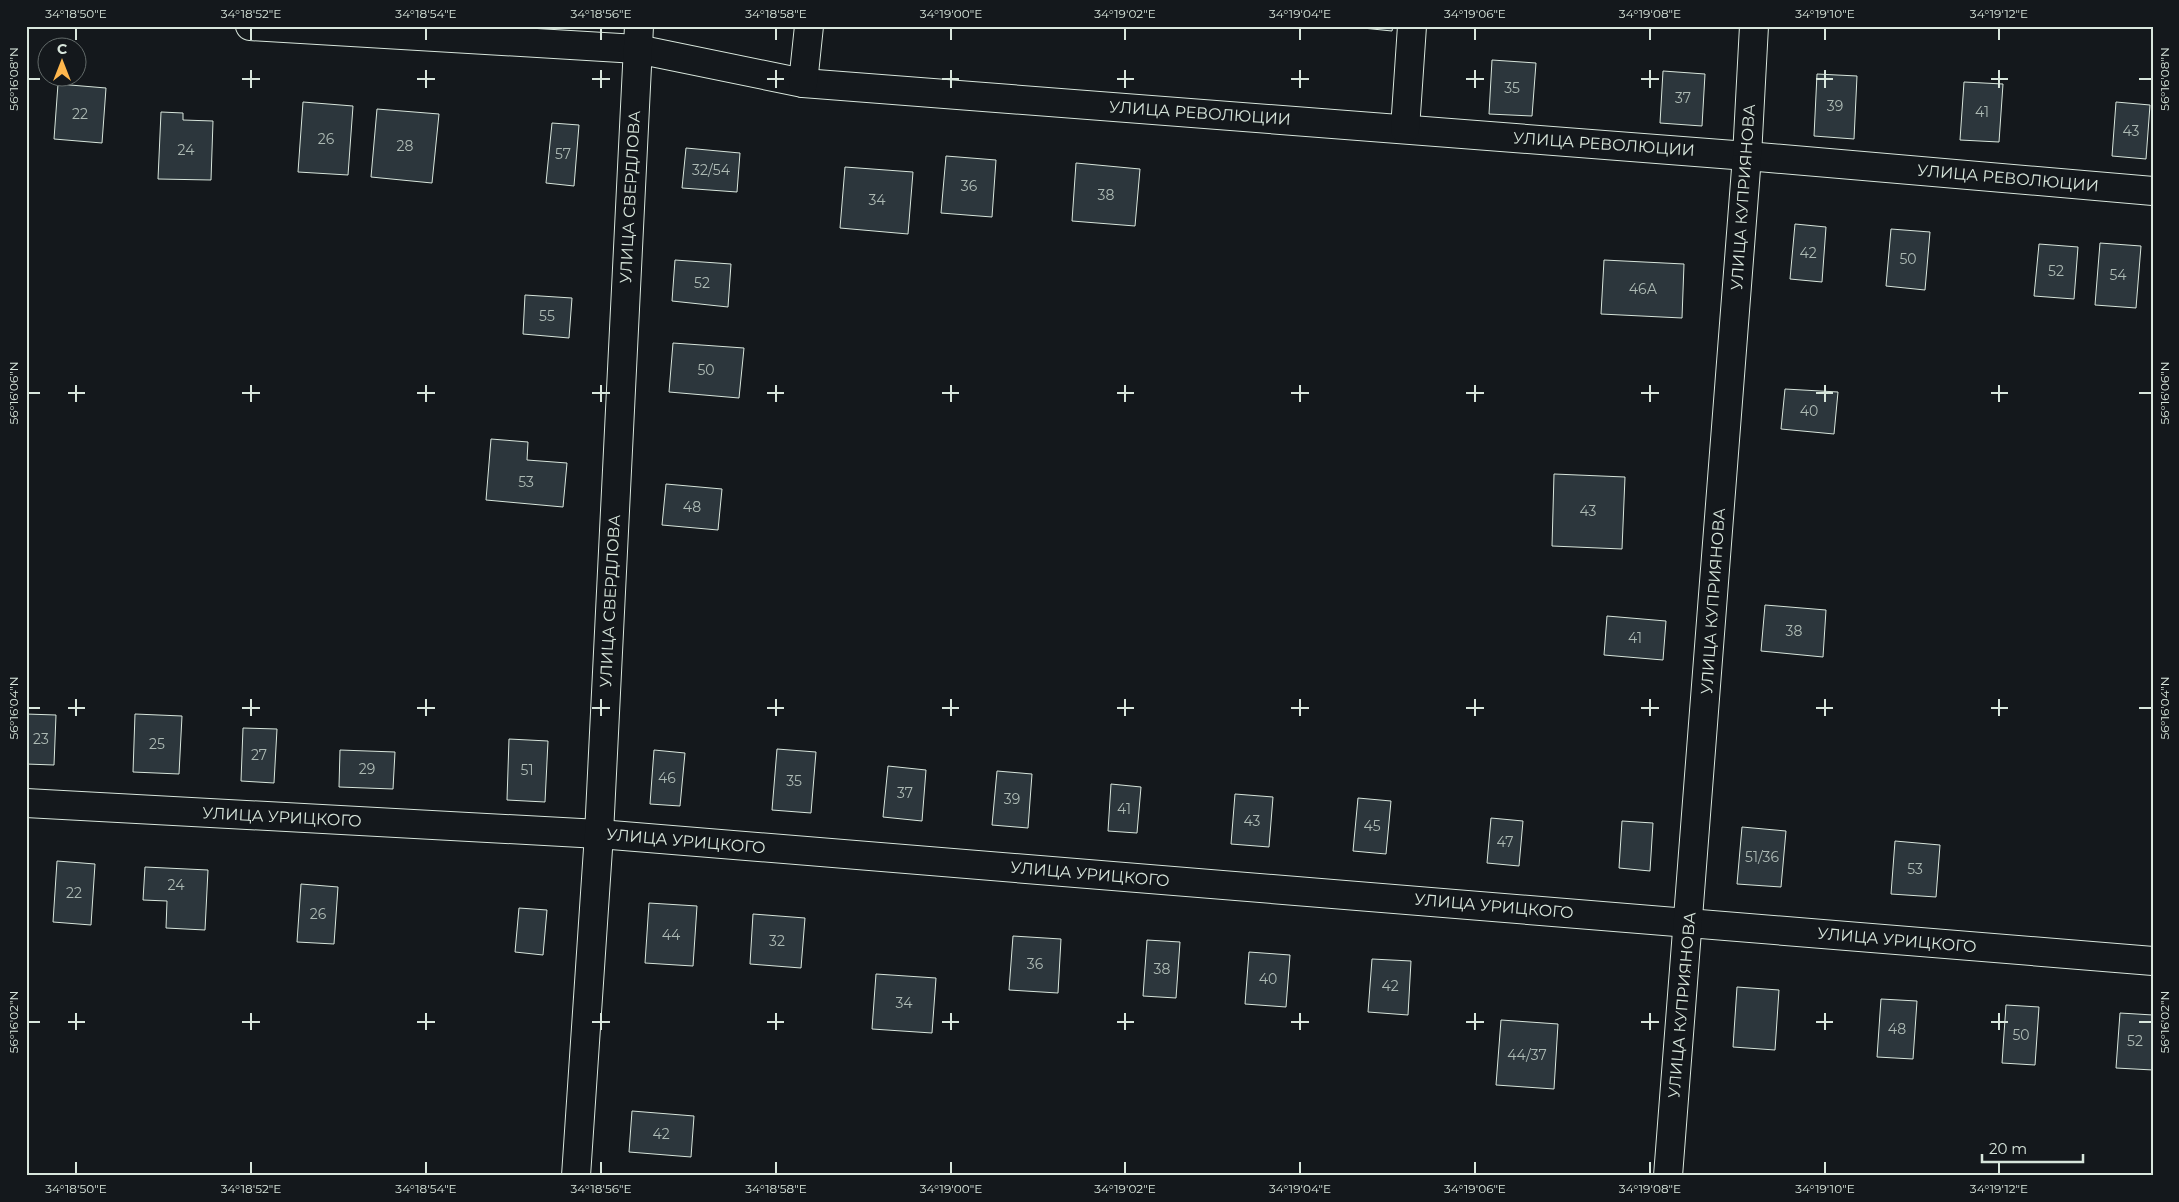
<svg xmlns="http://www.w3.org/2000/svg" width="2179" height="1202" viewBox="0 0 2179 1202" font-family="Montserrat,sans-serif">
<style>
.building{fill:#2c363c;stroke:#d8e6dc}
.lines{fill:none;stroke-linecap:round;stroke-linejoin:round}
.minor-casing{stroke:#d8e6dc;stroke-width:30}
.minor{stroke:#14181c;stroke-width:28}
.ticks{fill:none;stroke:#d8e6dc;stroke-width:2}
.labels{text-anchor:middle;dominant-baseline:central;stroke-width:4;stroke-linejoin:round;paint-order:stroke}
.number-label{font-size:14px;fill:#adbab4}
.street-label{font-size:16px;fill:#d8e6dc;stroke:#14181c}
.neatline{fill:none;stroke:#d8e6dc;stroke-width:2}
.ticks-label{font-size:12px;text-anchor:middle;fill:#d8e6dc}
</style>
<rect width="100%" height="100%" fill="#14181c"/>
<g class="building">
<polygon points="1343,26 1393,26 1392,31"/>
<polygon points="1492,60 1536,63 1532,116 1489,114"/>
<polygon points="1663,71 1705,74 1702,126 1660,123"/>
<polygon points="1817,74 1857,76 1854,139 1814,136"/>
<polygon points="1964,82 2003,84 1999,142 1960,140"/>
<polygon points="58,84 106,88 102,143 54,139"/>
<polygon points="303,102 353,106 348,175 298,172"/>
<polygon points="2116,102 2150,105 2146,159 2112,156"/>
<polygon points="377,109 439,114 432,183 371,177"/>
<polygon points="161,112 183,113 183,120 213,121 211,180 158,179"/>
<polygon points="552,123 579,125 574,186 546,183"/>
<polygon points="686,148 740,153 737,192 682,188"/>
<polygon points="946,156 996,160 992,217 941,213"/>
<polygon points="1076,163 1140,169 1135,226 1072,221"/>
<polygon points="845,167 913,172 908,234 840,228"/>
<polygon points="1795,224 1826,227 1822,282 1790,279"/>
<polygon points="1891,229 1930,232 1925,290 1886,286"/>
<polygon points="2100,243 2141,246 2136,308 2095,305"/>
<polygon points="2039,244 2078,247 2074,299 2034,296"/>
<polygon points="675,260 731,264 728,307 672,301"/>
<polygon points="1604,260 1684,264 1682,318 1601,314"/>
<polygon points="525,295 572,298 569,338 523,334"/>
<polygon points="673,343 744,348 739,398 669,392"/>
<polygon points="1785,389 1838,392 1834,434 1781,429"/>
<polygon points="491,439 528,442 527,460 567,463 563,507 486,500"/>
<polygon points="1554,474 1625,477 1622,549 1552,546"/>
<polygon points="666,484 722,489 718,530 662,525"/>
<polygon points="1765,605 1826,610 1823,657 1761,651"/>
<polygon points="1607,616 1666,621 1663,660 1604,655"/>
<polygon points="26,714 56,715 54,765 26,764"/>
<polygon points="135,714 182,716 179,774 133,772"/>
<polygon points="243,728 277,729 274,783 241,781"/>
<polygon points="509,739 548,741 545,802 507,800"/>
<polygon points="777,749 816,752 811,813 772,810"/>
<polygon points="340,750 395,752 393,789 339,787"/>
<polygon points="654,750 685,753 680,806 650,804"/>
<polygon points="888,766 926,770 922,821 883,817"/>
<polygon points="997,771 1032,774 1028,828 992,825"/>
<polygon points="1111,784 1141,787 1137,833 1108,831"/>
<polygon points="1235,794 1273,797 1269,847 1231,844"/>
<polygon points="1358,798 1391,801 1386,854 1353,851"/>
<polygon points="1491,818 1523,821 1519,866 1487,863"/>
<polygon points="1622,821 1653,823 1650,871 1619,868"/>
<polygon points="1742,827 1786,831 1781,887 1737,884"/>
<polygon points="1895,841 1940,845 1936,897 1891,894"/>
<polygon points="57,861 95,864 91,925 53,922"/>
<polygon points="145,867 208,870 205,930 166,928 167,901 143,900"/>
<polygon points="301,884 338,887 334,944 297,942"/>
<polygon points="649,903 697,906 693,966 645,963"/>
<polygon points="519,908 547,910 543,955 515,952"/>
<polygon points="753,914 805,918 801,968 750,964"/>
<polygon points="1013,936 1061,939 1058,993 1009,990"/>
<polygon points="1147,940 1180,942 1176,998 1143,996"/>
<polygon points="1249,952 1290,955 1286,1007 1245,1004"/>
<polygon points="1372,959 1411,961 1408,1015 1368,1012"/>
<polygon points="876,974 936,978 932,1033 872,1029"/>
<polygon points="1737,987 1779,990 1775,1050 1733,1047"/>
<polygon points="1881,999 1917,1001 1913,1059 1877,1057"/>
<polygon points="2006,1005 2039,1007 2035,1065 2002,1063"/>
<polygon points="2120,1013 2153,1015 2153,1070 2116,1068"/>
<polygon points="1501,1020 1558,1024 1554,1089 1496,1085"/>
<polygon points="632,1111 694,1116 691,1157 629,1152"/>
</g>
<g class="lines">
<g class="minor-casing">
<g id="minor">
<polyline points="250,26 637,49 803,83 1747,156 2153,191"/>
<polyline points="803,83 809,26"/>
<polyline points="1405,129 1412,26"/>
<polyline points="26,803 599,834 2153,961"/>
<polyline points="576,1176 599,834 639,26"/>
<polyline points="1668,1176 1747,156 1754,26"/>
</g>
</g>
<use href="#minor" class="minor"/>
</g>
<path class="ticks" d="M 76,28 L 76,40M 251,28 L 251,40M 426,28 L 426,40M 601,28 L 601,40M 776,28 L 776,40M 951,28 L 951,40M 1125,28 L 1125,40M 1300,28 L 1300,40M 1475,28 L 1475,40M 1650,28 L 1650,40M 1825,28 L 1825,40M 1999,28 L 1999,40M 251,70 L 251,88M 426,70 L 426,88M 601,70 L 601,88M 776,70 L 776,88M 951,70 L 951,88M 1125,70 L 1125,88M 1300,70 L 1300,88M 1475,70 L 1475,88M 1650,70 L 1650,88M 1825,70 L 1825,88M 1999,70 L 1999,88M 28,79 L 40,79M 242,79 L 260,79M 417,79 L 435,79M 592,79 L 610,79M 767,79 L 784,79M 942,79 L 959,79M 1117,79 L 1134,79M 1291,79 L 1309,79M 1466,79 L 1484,79M 1641,79 L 1659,79M 1816,79 L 1833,79M 1991,79 L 2008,79M 2139,79 L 2152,79M 76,385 L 76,402M 251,385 L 251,402M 426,385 L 426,402M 601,385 L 601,402M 776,385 L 776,402M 951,385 L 951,402M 1125,385 L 1125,402M 1300,385 L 1300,402M 1475,385 L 1475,402M 1650,385 L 1650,402M 1825,385 L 1825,402M 1999,385 L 1999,402M 28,393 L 40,393M 68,393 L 85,393M 242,393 L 260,393M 417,393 L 435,393M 592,393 L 610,393M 767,393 L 784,393M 942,393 L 959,393M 1117,393 L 1134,393M 1291,393 L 1309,393M 1466,393 L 1484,393M 1641,393 L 1659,393M 1816,393 L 1833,393M 1991,393 L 2008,393M 2139,393 L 2152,393M 76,699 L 76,716M 251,699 L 251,716M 426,699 L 426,716M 601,699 L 601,716M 776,699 L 776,716M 951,699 L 951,716M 1125,699 L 1125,716M 1300,699 L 1300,716M 1475,699 L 1475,716M 1650,699 L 1650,716M 1825,699 L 1825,716M 1999,699 L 1999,716M 28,708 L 40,708M 68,708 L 85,708M 242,708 L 260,708M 417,708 L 435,708M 592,708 L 610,708M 767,708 L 784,708M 942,708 L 959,708M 1117,708 L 1134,708M 1291,708 L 1309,708M 1466,708 L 1484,708M 1641,708 L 1659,708M 1816,708 L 1833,708M 1991,708 L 2008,708M 2139,708 L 2152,708M 76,1013 L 76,1030M 251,1013 L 251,1030M 426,1013 L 426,1030M 601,1013 L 601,1030M 776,1013 L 776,1030M 951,1013 L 951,1030M 1125,1013 L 1125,1030M 1300,1013 L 1300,1030M 1475,1013 L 1475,1030M 1650,1013 L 1650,1030M 1825,1013 L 1825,1030M 1999,1013 L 1999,1030M 28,1022 L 40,1022M 68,1022 L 85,1022M 242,1022 L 260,1022M 417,1022 L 435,1022M 592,1022 L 610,1022M 767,1022 L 784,1022M 942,1022 L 959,1022M 1117,1022 L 1134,1022M 1291,1022 L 1309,1022M 1466,1022 L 1484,1022M 1641,1022 L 1659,1022M 1816,1022 L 1833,1022M 1991,1022 L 2008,1022M 2139,1022 L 2152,1022M 76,1162 L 76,1174M 251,1162 L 251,1174M 426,1162 L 426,1174M 601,1162 L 601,1174M 776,1162 L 776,1174M 951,1162 L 951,1174M 1125,1162 L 1125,1174M 1300,1162 L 1300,1174M 1475,1162 L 1475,1174M 1650,1162 L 1650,1174M 1825,1162 L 1825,1174M 1999,1162 L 1999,1174"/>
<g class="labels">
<g class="number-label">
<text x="1512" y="88">35</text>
<text x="1683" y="98">37</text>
<text x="1835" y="106">39</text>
<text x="1982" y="112">41</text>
<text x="80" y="114">22</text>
<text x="2131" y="131">43</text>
<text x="326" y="139">26</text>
<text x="405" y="146">28</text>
<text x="186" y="150">24</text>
<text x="563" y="154">57</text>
<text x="711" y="170">32/54</text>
<text x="969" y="186">36</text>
<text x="1106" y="195">38</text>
<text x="877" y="200">34</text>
<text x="1808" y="253">42</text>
<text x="1908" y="259">50</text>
<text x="2056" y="271">52</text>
<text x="2118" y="275">54</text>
<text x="702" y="283">52</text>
<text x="1643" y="289">46А</text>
<text x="547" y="316">55</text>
<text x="706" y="370">50</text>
<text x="1809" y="411">40</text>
<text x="526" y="482">53</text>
<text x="692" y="507">48</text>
<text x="1588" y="511">43</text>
<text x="1794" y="631">38</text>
<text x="1635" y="638">41</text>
<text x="41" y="739">23</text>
<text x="157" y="744">25</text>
<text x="259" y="755">27</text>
<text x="367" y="769">29</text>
<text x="527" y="770">51</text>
<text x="667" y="778">46</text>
<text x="794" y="781">35</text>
<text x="905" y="793">37</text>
<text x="1012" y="799">39</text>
<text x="1124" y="809">41</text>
<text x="1252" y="821">43</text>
<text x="1372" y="826">45</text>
<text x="1505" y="842">47</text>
<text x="1762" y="857">51/36</text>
<text x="1915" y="869">53</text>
<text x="176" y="885">24</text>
<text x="74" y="893">22</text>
<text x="318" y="914">26</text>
<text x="671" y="935">44</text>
<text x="777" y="941">32</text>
<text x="1035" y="964">36</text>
<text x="1162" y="969">38</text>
<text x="1268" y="979">40</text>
<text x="1390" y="986">42</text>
<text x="904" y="1003">34</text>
<text x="1897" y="1029">48</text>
<text x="2021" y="1035">50</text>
<text x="2135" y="1041">52</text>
<text x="1527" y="1055">44/37</text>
<text x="661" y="1134">42</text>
</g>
<g class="street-label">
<text transform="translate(1200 113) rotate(4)">УЛИЦА РЕВОЛЮЦИИ</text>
<text transform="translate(1604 144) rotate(4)">УЛИЦА РЕВОЛЮЦИИ</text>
<text transform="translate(2008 178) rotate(5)">УЛИЦА РЕВОЛЮЦИИ</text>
<text transform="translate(630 197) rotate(-87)">УЛИЦА СВЕРДЛОВА</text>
<text transform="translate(1743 197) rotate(-86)">УЛИЦА КУПРИЯНОВА</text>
<text transform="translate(610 601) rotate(-87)">УЛИЦА СВЕРДЛОВА</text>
<text transform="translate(1713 601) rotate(-86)">УЛИЦА КУПРИЯНОВА</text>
<text transform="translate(282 817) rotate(3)">УЛИЦА УРИЦКОГО</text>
<text transform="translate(686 841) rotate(5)">УЛИЦА УРИЦКОГО</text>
<text transform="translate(1090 874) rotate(5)">УЛИЦА УРИЦКОГО</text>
<text transform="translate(1494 906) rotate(5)">УЛИЦА УРИЦКОГО</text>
<text transform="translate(1897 940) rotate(5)">УЛИЦА УРИЦКОГО</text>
<text transform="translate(1682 1005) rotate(-85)">УЛИЦА КУПРИЯНОВА</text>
</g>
</g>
<rect width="2179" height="1202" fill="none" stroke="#14181c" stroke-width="55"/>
<g transform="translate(62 62)"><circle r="24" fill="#14181c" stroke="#626a69"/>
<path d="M0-4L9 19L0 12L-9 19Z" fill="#ffb74d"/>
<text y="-8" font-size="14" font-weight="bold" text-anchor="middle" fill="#d8e6dc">С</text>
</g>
<path d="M1982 1154v8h101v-8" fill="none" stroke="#d8e6dc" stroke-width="2.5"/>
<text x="1989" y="1154" font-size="15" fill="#d8e6dc" stroke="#14181c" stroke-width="4" paint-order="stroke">20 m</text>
<rect x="28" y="28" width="2124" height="1146" class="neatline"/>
<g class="ticks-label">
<text x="76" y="18">34°18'50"E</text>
<text x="251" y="18">34°18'52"E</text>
<text x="426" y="18">34°18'54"E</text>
<text x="601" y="18">34°18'56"E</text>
<text x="776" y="18">34°18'58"E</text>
<text x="951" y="18">34°19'00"E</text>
<text x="1125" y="18">34°19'02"E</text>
<text x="1300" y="18">34°19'04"E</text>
<text x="1475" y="18">34°19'06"E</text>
<text x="1650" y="18">34°19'08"E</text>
<text x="1825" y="18">34°19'10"E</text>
<text x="1999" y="18">34°19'12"E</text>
<text transform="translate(14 79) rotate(-90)" y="4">56°16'08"N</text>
<text transform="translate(2165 79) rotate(-90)" y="4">56°16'08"N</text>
<text transform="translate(14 393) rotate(-90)" y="4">56°16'06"N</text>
<text transform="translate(2165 393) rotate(-90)" y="4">56°16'06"N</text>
<text transform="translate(14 708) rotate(-90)" y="4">56°16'04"N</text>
<text transform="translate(2165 708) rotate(-90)" y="4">56°16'04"N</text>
<text transform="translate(14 1022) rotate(-90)" y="4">56°16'02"N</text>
<text transform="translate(2165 1022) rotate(-90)" y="4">56°16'02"N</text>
<text x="76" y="1193">34°18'50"E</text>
<text x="251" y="1193">34°18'52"E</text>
<text x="426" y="1193">34°18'54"E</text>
<text x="601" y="1193">34°18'56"E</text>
<text x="776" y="1193">34°18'58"E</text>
<text x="951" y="1193">34°19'00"E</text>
<text x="1125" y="1193">34°19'02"E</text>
<text x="1300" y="1193">34°19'04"E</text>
<text x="1475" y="1193">34°19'06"E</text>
<text x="1650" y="1193">34°19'08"E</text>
<text x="1825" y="1193">34°19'10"E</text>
<text x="1999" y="1193">34°19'12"E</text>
</g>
</svg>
